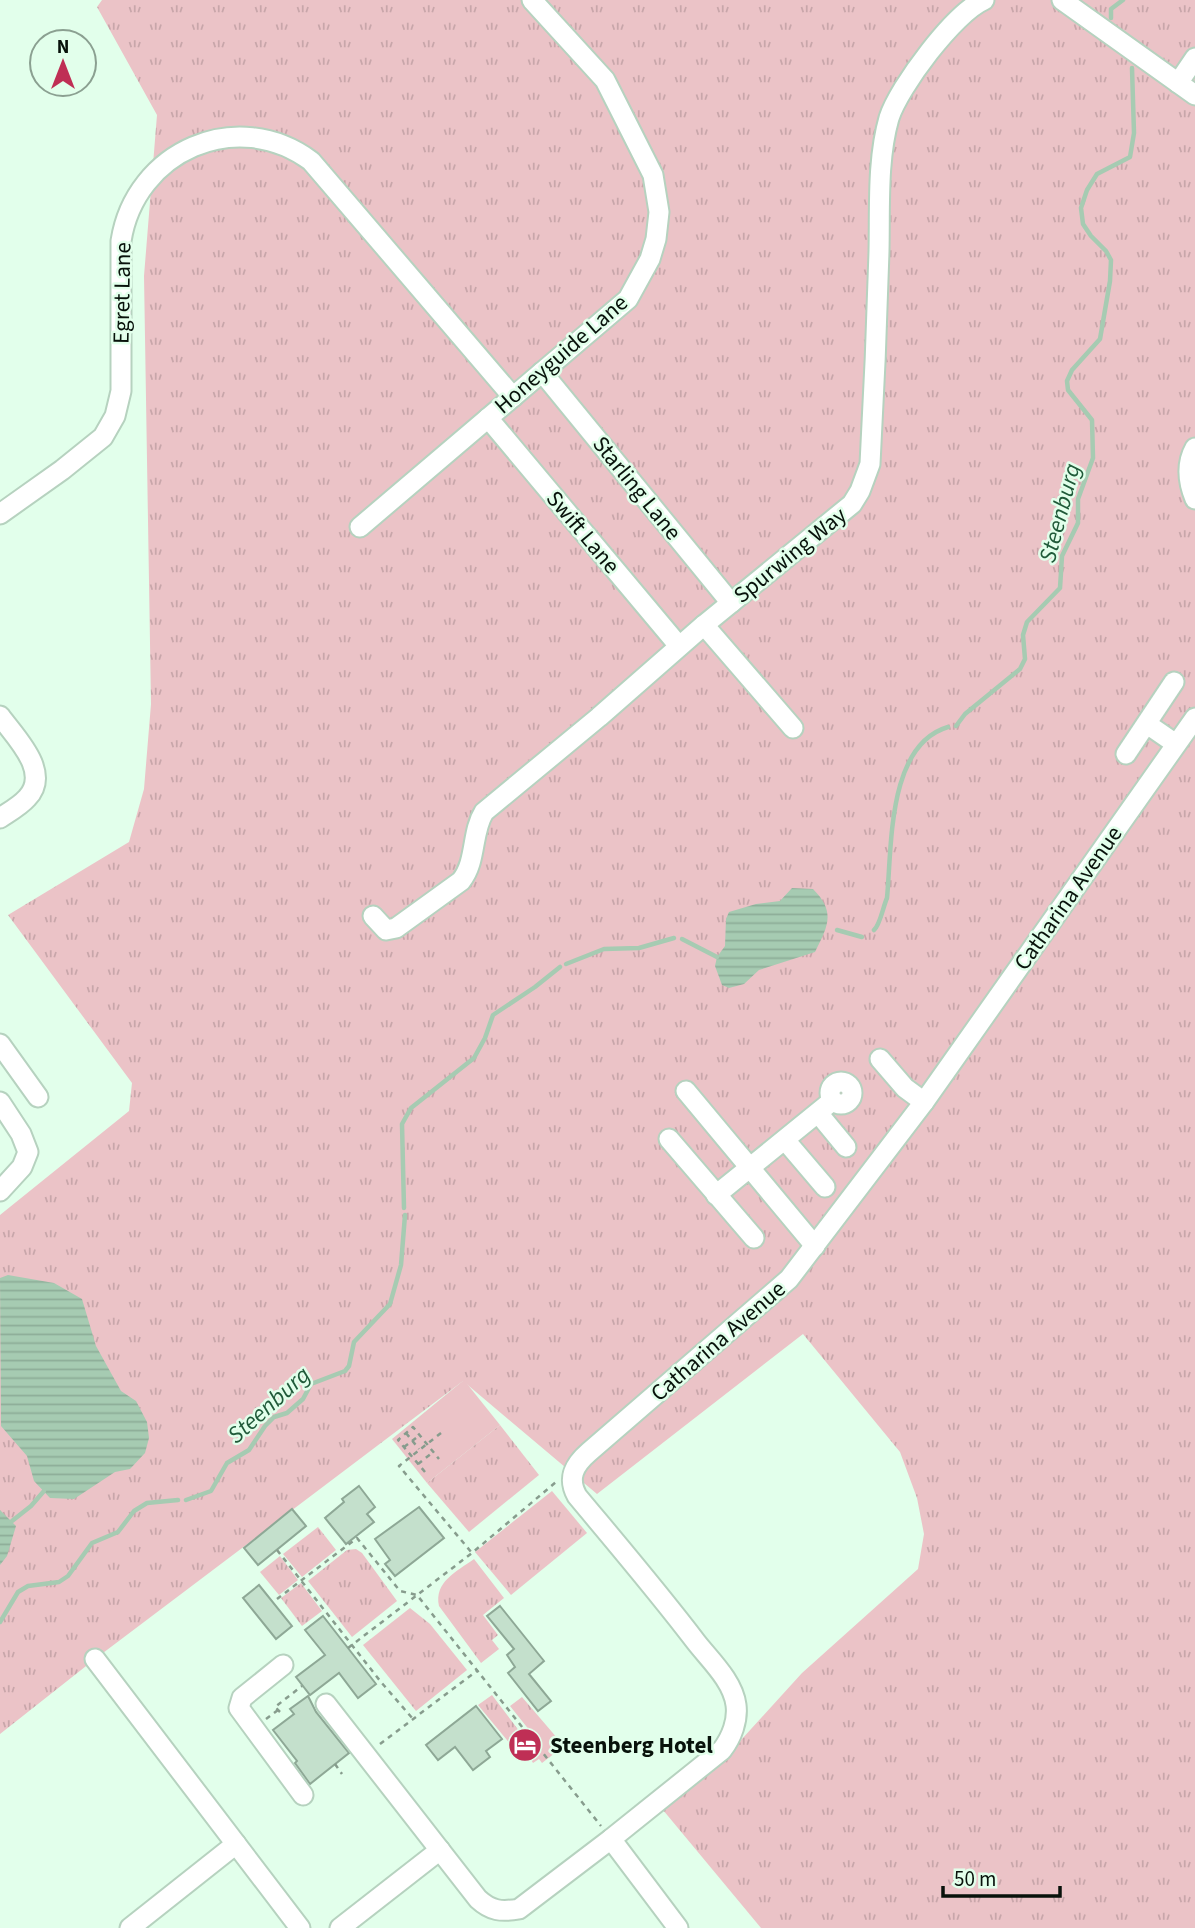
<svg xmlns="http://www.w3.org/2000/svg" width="1195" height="1928" viewBox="0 0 1195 1928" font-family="'Source Sans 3',sans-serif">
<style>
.grass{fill:url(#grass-tufts)}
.garden{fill:#ebc3c7}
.water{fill:url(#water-rules)}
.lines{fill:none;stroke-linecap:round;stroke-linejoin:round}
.stream{stroke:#a6cbb2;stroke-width:4.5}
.building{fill:#c4e0cc;stroke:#8ea896;stroke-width:2}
.minor-casing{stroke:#b6d2bf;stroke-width:23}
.path{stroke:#879c8d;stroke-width:2.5;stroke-dasharray:5 5;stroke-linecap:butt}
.minor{stroke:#fff;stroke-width:19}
.labels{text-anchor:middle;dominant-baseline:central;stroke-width:5;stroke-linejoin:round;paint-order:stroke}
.street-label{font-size:23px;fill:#08120b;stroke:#e2ffeb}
.poi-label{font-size:23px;font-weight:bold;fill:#08120b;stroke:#e2ffeb;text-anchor:start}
.water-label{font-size:24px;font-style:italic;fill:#205a39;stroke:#e2ffeb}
</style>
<defs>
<pattern id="grass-tufts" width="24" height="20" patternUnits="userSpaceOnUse" patternTransform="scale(1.75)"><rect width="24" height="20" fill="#ebc3c7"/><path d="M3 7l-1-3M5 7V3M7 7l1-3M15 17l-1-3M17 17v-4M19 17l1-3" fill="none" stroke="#c8a6aa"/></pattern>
<pattern id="water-rules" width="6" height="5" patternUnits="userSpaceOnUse" patternTransform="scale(1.75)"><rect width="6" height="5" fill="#a6cbb2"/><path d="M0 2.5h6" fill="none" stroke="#8dad98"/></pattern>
</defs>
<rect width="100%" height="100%" fill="#e2ffeb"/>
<g class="grass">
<polygon points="102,0 1195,0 1195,1928 761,1928 663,1810 732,1755 741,1740 802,1673 918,1569 924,1534 917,1498 900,1452 803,1334 597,1494 463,1381 95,1659 0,1734 0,1215 129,1111 132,1083 8,915 129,842 144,789 151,704 144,276 157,115 97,7"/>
<polygon points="500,1425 539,1475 469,1532 427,1483"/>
<polygon points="552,1491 587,1533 511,1595 475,1552"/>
<polygon points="318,1527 336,1550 302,1577 283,1554"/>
<polygon points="356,1549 362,1553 397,1601 352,1637 308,1581 347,1550"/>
<polygon points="280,1556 298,1580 279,1595 260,1572"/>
<path d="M 474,1559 L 504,1598 L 483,1615 L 498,1635 L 492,1640 L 499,1649 L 481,1663 L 439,1606 C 434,1582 456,1572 474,1559 Z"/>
<polygon points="301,1583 322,1611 302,1626 281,1598"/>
<polygon points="410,1608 430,1624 467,1670 416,1711 363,1645"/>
<polygon points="492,1695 523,1736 530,1731 510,1706 522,1697 564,1746 542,1763 539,1759 533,1763 530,1758 525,1762 478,1705"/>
</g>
<polygon class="garden" points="464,1380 500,1425 427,1483 392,1439"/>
<g class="water">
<path d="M 792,888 L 813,889 C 836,912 828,926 815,952 L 759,970 L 744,984 L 729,988 L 722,985 L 715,966 L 717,957 L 725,946 L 726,919 L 729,912 L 756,904 L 780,901 Z"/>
<polygon points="8,1275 54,1283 82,1299 96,1346 121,1391 136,1401 147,1422 149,1438 145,1453 130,1469 115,1472 74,1499 50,1498 34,1481 27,1456 1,1426 0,1278"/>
<polygon points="0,1510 16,1526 7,1556 0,1565"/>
</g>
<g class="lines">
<g class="stream">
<polyline points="1111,18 1111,9 1123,0"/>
<polyline points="956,726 965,714 1020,669 1025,659 1023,635 1027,622 1060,588 1062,556 1078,523 1078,499 1093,458 1092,420 1068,390 1067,381 1072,370 1100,339 1110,281 1111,260 1106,251 1091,236 1083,224 1081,208 1087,190 1097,174 1130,157 1134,133 1132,68"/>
<polyline points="837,930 862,937"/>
<path d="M 874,930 C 880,925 883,907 887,898 C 892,847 887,745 948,727"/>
<polyline points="682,939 717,957"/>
<polyline points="566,964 604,949 639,948 674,938"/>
<polyline points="404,1208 402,1124 411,1108 474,1058 485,1038 493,1015 535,987 560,967"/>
<polyline points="186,1500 211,1491 227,1463 249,1450 265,1426 274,1417 287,1413 303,1399 311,1384 345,1371 349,1366 354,1342 390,1304 401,1265 405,1215"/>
<polyline points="12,1521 31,1506 44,1491"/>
<polyline points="0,1622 18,1592 28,1586 59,1582 68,1576 92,1543 118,1532 134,1511 147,1503 178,1500"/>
</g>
</g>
<g class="building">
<polygon points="359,1486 375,1507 367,1514 374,1522 346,1544 325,1518 344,1502 342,1499"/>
<polygon points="419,1507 444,1538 395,1576 385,1564 390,1560 375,1539"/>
<polygon points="292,1509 306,1526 258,1565 244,1548"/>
<polygon points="259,1585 292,1626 276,1639 243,1598"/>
<polygon points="500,1606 544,1661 529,1674 551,1701 538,1711 508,1673 515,1667 507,1655 514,1649 487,1616"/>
<polygon points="323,1616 376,1684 358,1698 339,1673 310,1695 296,1677 325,1655 305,1630"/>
<polygon points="308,1696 316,1712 349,1753 310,1784 295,1763 297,1761 273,1730 294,1714 290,1709"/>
<polygon points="476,1706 502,1739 486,1751 490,1757 473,1770 455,1747 438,1760 426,1745"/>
</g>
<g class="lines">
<g class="minor-casing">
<g id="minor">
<polyline points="1062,0 1195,95"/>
<polyline points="1178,83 1195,58"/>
<polyline points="542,372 731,603"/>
<polyline points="488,418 679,646"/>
<path d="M 1195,448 C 1186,464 1188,482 1195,499"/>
<path d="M 0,514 L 62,470 L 103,437 L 115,416 L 121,391 L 121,241 C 135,151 237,106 311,161 L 513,397"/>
<polyline points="360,527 628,299 650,259 656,239 659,212 653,175 605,80 532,0"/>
<polyline points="704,625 793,728"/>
<path d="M 0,716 C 15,737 52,772 27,798 C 20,806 9,812 0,818"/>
<polyline points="1147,724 1176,744"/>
<polyline points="1126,754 1174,682"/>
<path d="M 373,916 L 386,930 L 396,928 L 461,881 C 477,861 471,833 484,812 L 599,717 L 704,625 L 852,504 L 860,491 L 870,464 C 874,393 877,322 879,251 C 880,208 877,160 889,118 C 899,87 954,13 984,0"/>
<polyline points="0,1044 38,1097"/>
<polyline points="880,1059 905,1088 924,1102"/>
<circle cx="841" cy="1093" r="11"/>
<polyline points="686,1091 815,1246"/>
<polyline points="0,1102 21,1134 28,1152 22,1167 0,1191"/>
<polyline points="818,1113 846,1147"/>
<polyline points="669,1139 754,1238"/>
<polyline points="785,1140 825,1187"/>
<polyline points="716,1195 832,1101"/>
<polyline points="95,1659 300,1928"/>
<polyline points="283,1665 242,1698 239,1708 303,1795"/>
<path d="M 326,1704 L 478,1899 C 491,1911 501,1912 519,1909 L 611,1839 L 722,1750 C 732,1737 738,1720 736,1705 C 733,1681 710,1660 696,1642 C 658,1592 617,1544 577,1496 C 567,1478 574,1465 589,1452 L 789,1279 L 924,1102 L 1195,718"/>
<polyline points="611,1839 678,1928"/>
<polyline points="130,1928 236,1844"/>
<polyline points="340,1928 440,1850"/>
</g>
</g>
<g class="path">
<polyline points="406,1433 419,1449"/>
<polyline points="441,1433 399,1466 472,1553"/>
<polyline points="404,1447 420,1435"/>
<polyline points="418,1464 432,1453"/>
<polyline points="425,1472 398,1440 413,1427 439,1459"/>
<polyline points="277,1550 381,1682 413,1719"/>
<polyline points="277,1599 357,1538 400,1591 417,1595 601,1826"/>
<polyline points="348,1648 472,1553 556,1482"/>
<polyline points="280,1712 275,1707 302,1686"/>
<polyline points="266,1719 278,1710"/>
<polyline points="380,1744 478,1670"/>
<polyline points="335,1764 342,1774"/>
</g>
<use href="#minor" class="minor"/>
</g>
<defs>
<g id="hotel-disc" transform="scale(1.75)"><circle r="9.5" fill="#bf2f55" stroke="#e2ffeb"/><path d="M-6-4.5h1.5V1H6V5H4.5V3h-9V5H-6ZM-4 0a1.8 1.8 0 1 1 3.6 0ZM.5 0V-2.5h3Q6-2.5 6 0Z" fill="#fff"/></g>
</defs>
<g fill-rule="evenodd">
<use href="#hotel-disc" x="525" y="1745"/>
</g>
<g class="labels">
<g class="street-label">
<text transform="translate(122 293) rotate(-89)">Egret Lane</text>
<text transform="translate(561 354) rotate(-41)">Honeyguide Lane</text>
<text transform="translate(637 488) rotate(51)">Starling Lane</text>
<text transform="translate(583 532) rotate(50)">Swift Lane</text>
<text transform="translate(790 555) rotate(-39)">Spurwing Way</text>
<text transform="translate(1068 898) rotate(-55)">Catharina Avenue</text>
<text transform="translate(718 1341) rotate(-41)">Catharina Avenue</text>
</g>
<g class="poi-label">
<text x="550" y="1745">Steenberg Hotel</text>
</g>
<g class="water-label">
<text transform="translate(1060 513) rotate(-75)">Steenburg</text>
<text transform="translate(269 1405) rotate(-42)">Steenburg</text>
</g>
</g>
<g transform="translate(63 63)"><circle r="33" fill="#e2ffeb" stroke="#8ba091" stroke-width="2"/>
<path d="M0-5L12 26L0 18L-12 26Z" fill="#bf2f55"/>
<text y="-10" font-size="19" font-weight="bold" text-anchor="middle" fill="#08120b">N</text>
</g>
<path d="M943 1886v10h117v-10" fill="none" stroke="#08120b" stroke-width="3.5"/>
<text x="954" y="1886" font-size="21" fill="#08120b" stroke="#e2ffeb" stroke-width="5" paint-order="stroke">50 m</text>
</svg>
